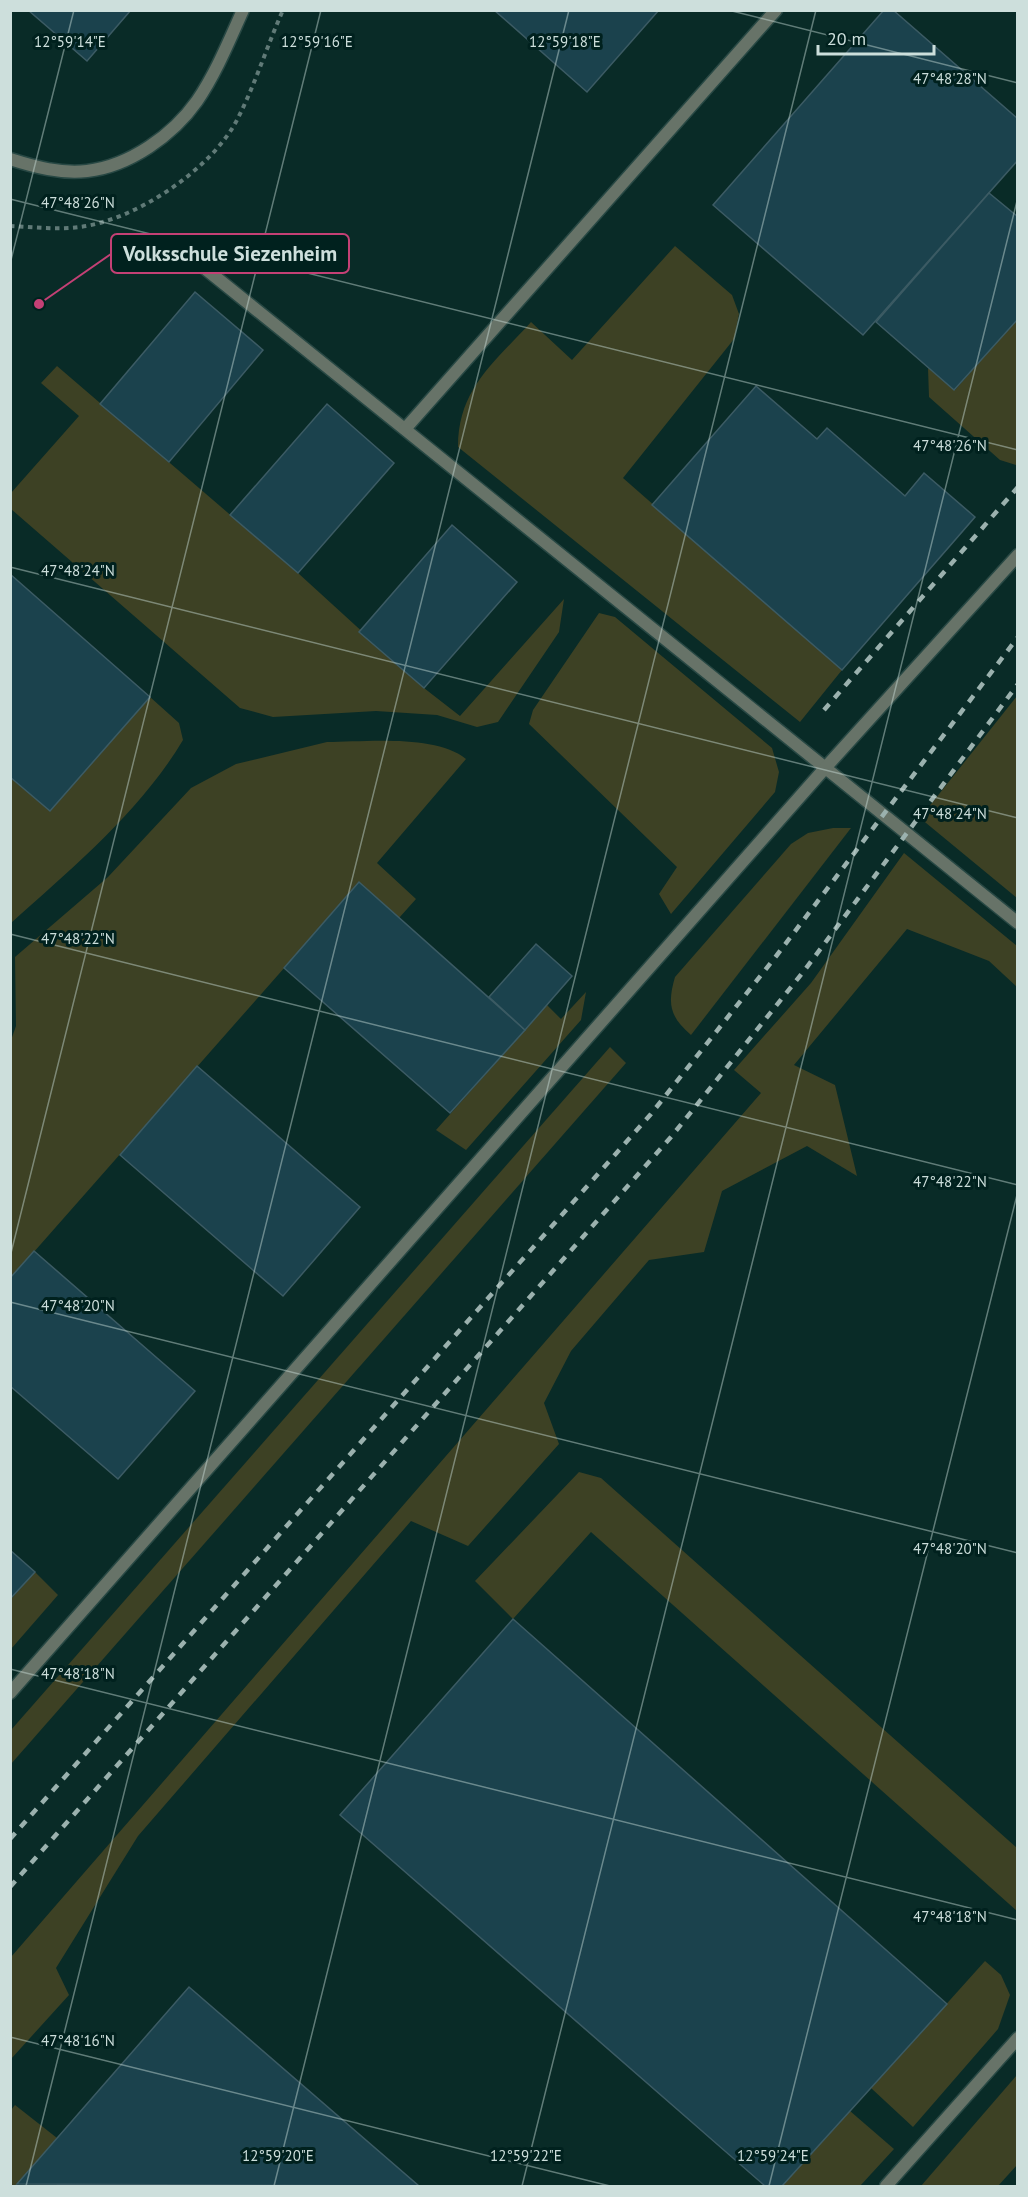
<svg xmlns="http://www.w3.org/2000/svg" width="1028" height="2197" viewBox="0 0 1028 2197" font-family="'PT Sans',sans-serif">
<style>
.green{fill:#3d4124}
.building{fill:#1b424d;stroke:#3c5b64;stroke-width:1.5}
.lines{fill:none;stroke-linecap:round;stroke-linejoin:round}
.service-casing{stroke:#284844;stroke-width:15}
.tertiary-casing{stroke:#284844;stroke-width:15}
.path{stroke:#607a77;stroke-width:4;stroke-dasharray:4.5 4.5;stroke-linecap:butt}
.service{stroke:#677368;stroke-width:12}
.tertiary{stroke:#677368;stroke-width:12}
.rail{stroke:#9bb1ae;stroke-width:4.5;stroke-dasharray:8 8;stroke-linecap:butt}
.ticks{fill:none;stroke:#cddfdc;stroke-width:1.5;stroke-opacity:0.45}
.ticks-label{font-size:15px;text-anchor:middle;fill:#cddfdc;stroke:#00211e;stroke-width:6;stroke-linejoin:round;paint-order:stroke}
.leader{fill:none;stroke:#c44075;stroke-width:2}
.callout-dot{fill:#c44075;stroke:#00211e;stroke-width:2}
.callout{fill:#00211e;stroke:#c44075;stroke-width:2}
.callout-label{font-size:21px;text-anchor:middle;font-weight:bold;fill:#cddfdc}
</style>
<rect width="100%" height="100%" fill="#092b27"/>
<g class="green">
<path d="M 675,246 L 732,295 L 739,314 L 734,339 L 623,478 L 842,670 L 800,722 L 458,447 C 458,389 494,363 531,322 L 572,360 Z"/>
<polygon points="1017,319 1017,465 1016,465 1000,460 929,397 928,368 955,390"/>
<polygon points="57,366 298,573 424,688 460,716 564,599 559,632 498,722 477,727 437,715 376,711 273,717 240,708 11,509 11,493 79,416 41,383"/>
<polygon points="599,613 615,617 772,748 779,772 775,792 671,914 659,894 677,867 529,724 533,710"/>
<polygon points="1017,696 1017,898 920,818"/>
<path d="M 150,697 L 179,723 L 183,740 C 140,812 72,868 11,923 L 10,777 L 50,811 Z"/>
<path d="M 327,742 C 364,742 436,734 466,759 L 377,863 L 416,899 L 399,918 L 359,883 L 11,1278 L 10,1043 L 16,1026 L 15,957 L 108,877 L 191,788 L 236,764 Z"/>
<path d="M 833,828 L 851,828 L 691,1035 C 670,1017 667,1004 675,977 L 791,844 L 808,833 Z"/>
<polygon points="904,853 1017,946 1017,987 989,961 907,929 794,1065 835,1085 857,1176 807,1146 722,1191 704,1252 649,1260 571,1351 544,1403 559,1444 468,1546 411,1521 138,1836 56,1968 69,1995 11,2059 11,1957 761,1093 734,1070 811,983"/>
<polygon points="586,992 581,1020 466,1150 436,1130 547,1005 561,1019"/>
<polygon points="610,1047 626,1063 11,1764 11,1730"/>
<polygon points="579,1472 601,1478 1017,1848 1017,1911 591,1532 513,1619 475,1581"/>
<polygon points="35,1572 58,1595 11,1649 11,1599"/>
<polygon points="985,1961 1001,1975 1010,1995 998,2029 913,2127 871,2088"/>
<polygon points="1017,2075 1017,2165 998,2186 921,2186"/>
<polygon points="15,2105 57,2138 16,2186 11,2186 11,2110"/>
<polygon points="850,2111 894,2149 860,2186 782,2186"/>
</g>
<g class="building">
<polygon points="28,10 131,10 87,61"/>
<polygon points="494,10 659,10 587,92"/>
<polygon points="884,10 893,10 1018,119 1018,160 863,335 713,205"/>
<polygon points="989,193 1018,217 1018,319 954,390 876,322"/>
<polygon points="195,292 263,350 169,462 100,404"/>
<polygon points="756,386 817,439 827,428 905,496 924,473 975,517 842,670 652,505"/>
<polygon points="327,404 394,463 298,573 230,515"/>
<polygon points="452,525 517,582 424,688 359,632"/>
<polygon points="10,574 150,697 50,811 10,777"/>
<polygon points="359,882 525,1030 450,1113 284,968"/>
<polygon points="536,944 572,976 525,1030 489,997"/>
<polygon points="197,1066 360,1207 283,1296 120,1155"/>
<polygon points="34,1251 195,1391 118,1479 10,1386 10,1278"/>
<polygon points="10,1550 35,1572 10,1599"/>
<polygon points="513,1619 947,2004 782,2186 765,2186 340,1815"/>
<polygon points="189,1987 419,2186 17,2184"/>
</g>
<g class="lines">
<g class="service-casing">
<g id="service">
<polyline points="192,258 1018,923"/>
<polyline points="405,429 776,10"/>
<polyline points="10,1693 826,767 1018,555"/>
<polyline points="886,2186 1018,2038"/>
</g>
</g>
<g class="tertiary-casing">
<path id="tertiary" d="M 10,159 C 35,167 61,174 87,171 C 130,166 173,135 197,101 C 216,73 229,41 243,10"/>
</g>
<path class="path" d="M 10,226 C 33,227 57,230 79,227 C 134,221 211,170 237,120 C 255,85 267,46 283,10"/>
<use href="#service" class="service"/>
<use href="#tertiary" class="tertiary"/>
<g class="rail">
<polyline points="824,710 1018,487"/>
<polyline points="10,1839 651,1114 777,955 1018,637"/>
<polyline points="10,1887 671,1137 804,971 1018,684"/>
</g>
</g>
<path class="ticks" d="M 728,10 L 1018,83M 10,199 L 1018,450M 10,264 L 74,10M 10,567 L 1018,818M 10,934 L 1018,1185M 10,1257 L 321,10M 10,1302 L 1018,1553M 10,1669 L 1018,1920M 10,2037 L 610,2186M 26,2186 L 569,10M 274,2186 L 816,10M 522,2186 L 1018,197M 769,2186 L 1018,1191M 1017,2186 L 1018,2184"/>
<g class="ticks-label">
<text x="70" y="47">12°59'14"E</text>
<text x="317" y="47">12°59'16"E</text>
<text x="565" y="47">12°59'18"E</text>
<text x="950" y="84">47°48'28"N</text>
<text x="78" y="208">47°48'26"N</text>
<text x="950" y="451">47°48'26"N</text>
<text x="78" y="576">47°48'24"N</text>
<text x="950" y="819">47°48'24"N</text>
<text x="78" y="944">47°48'22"N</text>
<text x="950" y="1187">47°48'22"N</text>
<text x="78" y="1311">47°48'20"N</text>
<text x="950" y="1554">47°48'20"N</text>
<text x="78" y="1679">47°48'18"N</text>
<text x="950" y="1922">47°48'18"N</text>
<text x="78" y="2046">47°48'16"N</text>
<text x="278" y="2161">12°59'20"E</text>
<text x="526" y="2161">12°59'22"E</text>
<text x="773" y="2161">12°59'24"E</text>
</g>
<path class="leader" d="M39 304L111 254"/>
<circle class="callout-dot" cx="39" cy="304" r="6"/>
<rect class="callout" x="111" y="234" width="238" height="39" rx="6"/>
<g class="callout-label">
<text x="230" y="261">Volksschule Siezenheim</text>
</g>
<rect width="1028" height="2197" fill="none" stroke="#cddfdc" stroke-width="24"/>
<path d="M818 45v9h116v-9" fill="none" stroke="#cddfdc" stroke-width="3"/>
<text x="827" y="45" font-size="18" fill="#cddfdc" stroke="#00211e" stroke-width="4.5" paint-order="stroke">20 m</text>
</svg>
